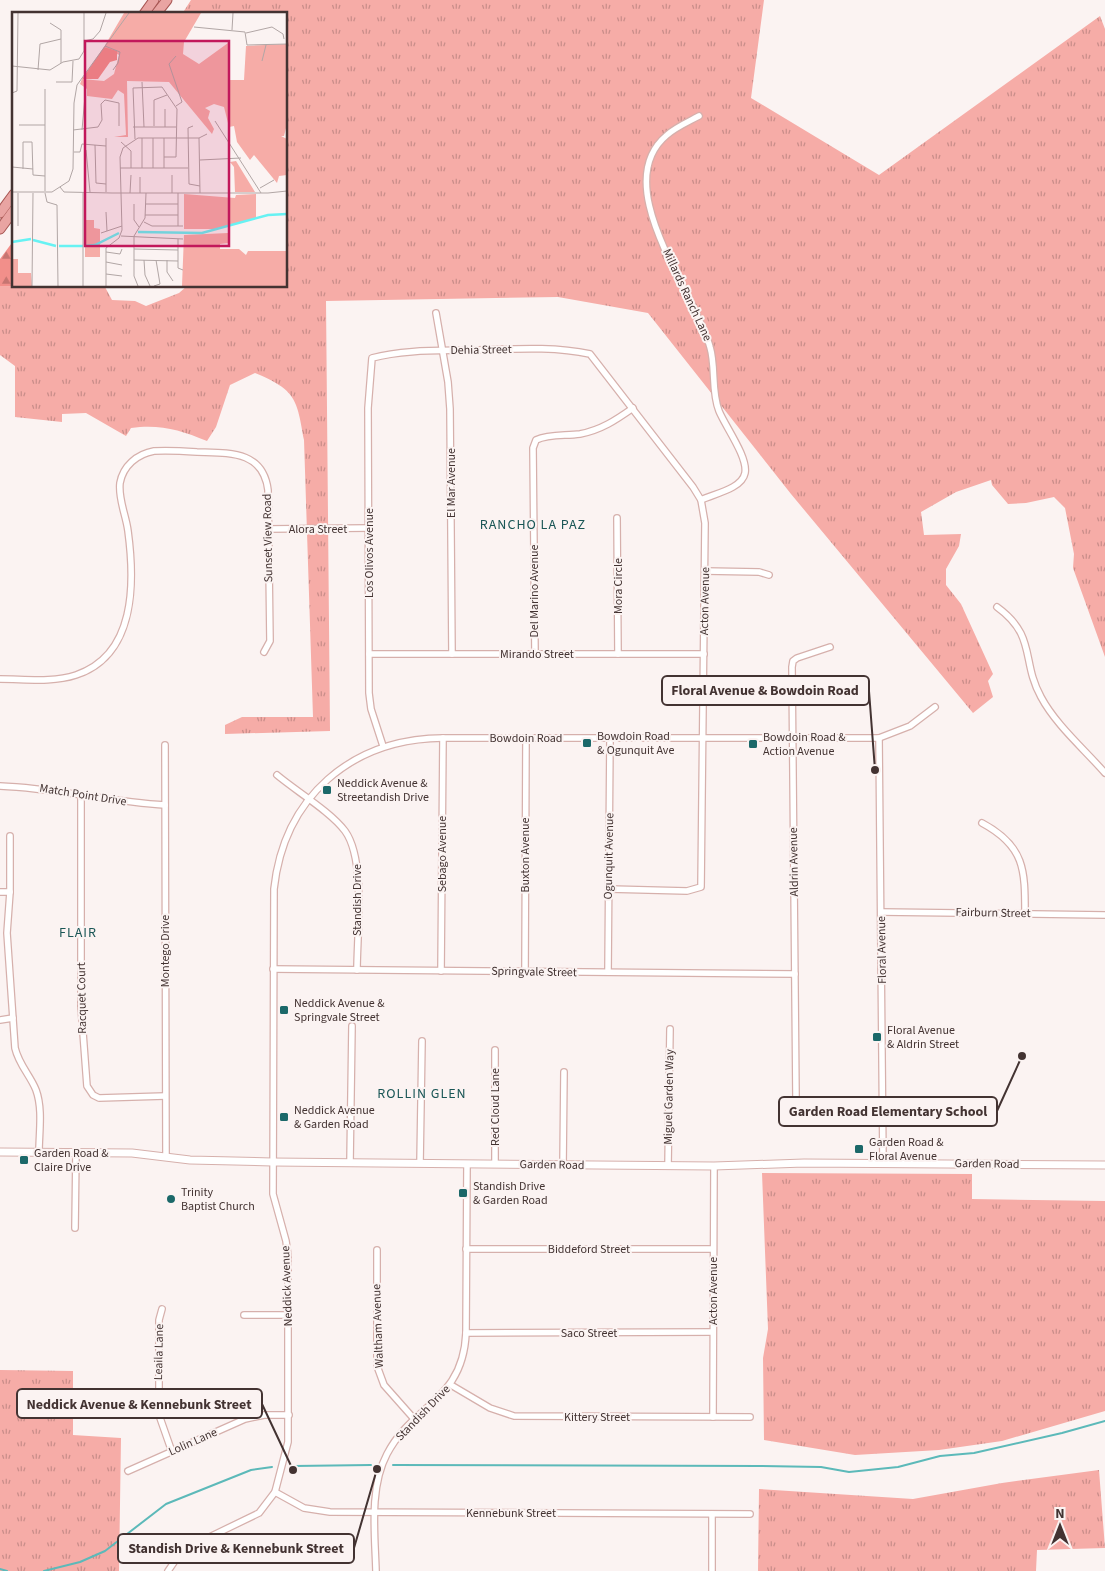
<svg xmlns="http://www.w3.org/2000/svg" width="1105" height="1571" viewBox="0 0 1105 1571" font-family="'Source Sans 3',sans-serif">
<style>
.grass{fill:url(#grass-tufts)}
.forest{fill:url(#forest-firs)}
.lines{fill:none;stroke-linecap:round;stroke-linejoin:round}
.stream{stroke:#5cb9b9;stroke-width:2}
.minor-casing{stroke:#d6b0ac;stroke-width:8}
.tertiary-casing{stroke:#d6b0ac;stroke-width:9}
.primary-casing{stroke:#a65552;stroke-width:11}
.minor{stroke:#fff;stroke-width:5.5}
.tertiary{stroke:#fff;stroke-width:7}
.primary{stroke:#e9a4a2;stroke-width:9}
.poi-dot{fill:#1b6869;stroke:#fbf3f2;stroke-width:2}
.labels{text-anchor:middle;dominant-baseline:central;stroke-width:4;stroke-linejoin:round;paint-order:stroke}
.street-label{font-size:12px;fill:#433332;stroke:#fbf3f2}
.poi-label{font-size:12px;fill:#433332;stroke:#fbf3f2;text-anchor:start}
.neighbourhood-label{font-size:14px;letter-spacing:1px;fill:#1a5656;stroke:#fbf3f2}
.inset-river{fill:none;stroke:#67f2f3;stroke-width:2.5}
.inset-road{fill:none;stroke:#b1a6a5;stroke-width:1}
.view{fill:#c2185b;fill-opacity:0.15;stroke:#c2185b;stroke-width:2.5}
.inset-edge{fill:none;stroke:#433332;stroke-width:2.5}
.leader{fill:none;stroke:#433332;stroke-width:2}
.callout-dot{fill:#433332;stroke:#fbf3f2;stroke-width:2}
.callout{fill:#fbf3f2;stroke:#433332;stroke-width:2}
.callout-label{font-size:14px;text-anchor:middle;font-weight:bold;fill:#433332}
</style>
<defs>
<pattern id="grass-tufts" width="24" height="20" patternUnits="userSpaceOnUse" patternTransform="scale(1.25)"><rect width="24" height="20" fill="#f6aca7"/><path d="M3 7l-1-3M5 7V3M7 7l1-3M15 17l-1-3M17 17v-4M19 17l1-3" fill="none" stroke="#c98d89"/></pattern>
<pattern id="forest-firs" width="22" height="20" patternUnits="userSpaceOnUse" patternTransform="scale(1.25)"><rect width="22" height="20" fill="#f28f8a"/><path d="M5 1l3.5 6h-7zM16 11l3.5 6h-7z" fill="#c67571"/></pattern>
</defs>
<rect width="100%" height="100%" fill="#fbf3f2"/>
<g class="grass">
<path d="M 191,0 L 764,0 L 751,98 L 879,175 L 1100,16 L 1105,29 L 1105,657 L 1073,568 L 1074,554 L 1065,508 L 1054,497 L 1026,503 L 1008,504 L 992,485 L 991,480 L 956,492 L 921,512 L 924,535 L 961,534 L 959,546 L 946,569 L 946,585 L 961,604 L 993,674 L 988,681 L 993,697 L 973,713 L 791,494 L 648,313 L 558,297 L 326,301 L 330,731 L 225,734 L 225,725 L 242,717 L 313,717 L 304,440 C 297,399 296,390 255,373 L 230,385 L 216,427 L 207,441 C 180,430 160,424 131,428 L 126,436 L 86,413 L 62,414 L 62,422 L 15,417 L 15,366 L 0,355 L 0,286 L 105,287 L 112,300 L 135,301 L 146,306 L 179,293 L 187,286 L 286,286 L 286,14 L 182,14 Z"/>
<polygon points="762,1173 972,1174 972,1199 1105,1201 1105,1411 1002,1441 939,1450 855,1455 764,1440 763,1358 768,1329"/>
<polygon points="0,1370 73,1371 73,1435 121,1438 119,1571 0,1571"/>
<polygon points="1099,1470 1105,1548 1037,1550 1036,1571 758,1571 759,1489 913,1499 1002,1483"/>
</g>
<polygon class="forest" points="14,240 14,286 105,287 0,286 0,259"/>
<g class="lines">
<g class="stream">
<polyline points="393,1465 760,1466 821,1467 849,1472 898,1467 940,1456 974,1453 1062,1433 1105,1421"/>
<polyline points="294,1466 371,1465"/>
<polyline points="0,1569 7,1571"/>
<polyline points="44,1571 80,1562 105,1551 166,1504 251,1470 272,1467"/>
</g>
<g class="minor-casing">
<g id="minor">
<path d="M 699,116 C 688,122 676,127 667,135 C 607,185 695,292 710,347 C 716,367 711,391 719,411 C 725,426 748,457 745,473 C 742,489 713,494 701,500"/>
<polyline points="436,313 448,382 450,409 452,654"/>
<polyline points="617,518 618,654"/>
<polyline points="268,529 368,528"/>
<polyline points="705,571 759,572 769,575"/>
<path d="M 997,607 C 1037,636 1021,661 1041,697 C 1056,725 1084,749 1105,773"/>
<polyline points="830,647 797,658 793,661 792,667 796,1097 797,1102 805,1106 884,1107"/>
<polyline points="369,654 704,654"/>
<path d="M 535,654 L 533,448 L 536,440 C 549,434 565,436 580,434 C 601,430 616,420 633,408"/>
<path d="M 0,679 C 25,679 52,683 76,675 C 136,655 135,583 128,531 C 126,515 118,499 120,483 C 123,466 137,454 154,451 C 168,450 183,451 197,452 C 228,453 263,450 268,490 L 270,641 L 264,652"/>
<polyline points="879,738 883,1163"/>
<polyline points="165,745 166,1156"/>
<path d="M 383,746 L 371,709 L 369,693 L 368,408 L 372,358 C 405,349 442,351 475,350 C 513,349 553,346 590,354 L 693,487 L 701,500 L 705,523 L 701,887 L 687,891 L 609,889"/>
<path d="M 277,775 C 296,791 331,812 345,831 C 366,860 357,934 357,970"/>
<path d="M 0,786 C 56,788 109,802 165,805"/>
<polyline points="81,796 81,1006 87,1086 93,1095 99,1098 165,1096"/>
<path d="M 982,823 C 1025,846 1025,870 1025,914"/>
<path d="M 10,836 L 10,892 L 7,933 L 15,1048 C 19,1065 30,1075 36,1090 C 43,1109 39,1133 39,1152"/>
<polyline points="0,892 10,892"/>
<polyline points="881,912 1105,915"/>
<polyline points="273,969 795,974"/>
<polyline points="441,971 443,738"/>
<polyline points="525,972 526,738"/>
<polyline points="608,972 610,739"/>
<polyline points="0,1020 13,1018"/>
<polyline points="350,1162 352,1026"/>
<polyline points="420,1163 422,1041"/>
<polyline points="495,1164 495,1050"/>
<polyline points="563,1165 564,1072"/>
<polyline points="668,1166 670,1029"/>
<polyline points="75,1228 76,1152"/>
<polyline points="466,1249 713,1249"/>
<polyline points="377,1250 377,1366 384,1385 415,1420"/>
<polyline points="162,1309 159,1320 159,1415 172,1452"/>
<polyline points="244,1315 289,1315"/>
<polyline points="466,1333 713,1332"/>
<polyline points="451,1385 490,1408 514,1416 750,1417"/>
<polyline points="713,1417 714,1166"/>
<polyline points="128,1471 245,1419 264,1415 289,1415"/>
<polyline points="275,1492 304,1508 330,1512 750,1514"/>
<path d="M 168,1571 L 179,1555 L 191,1546 L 259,1513 L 275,1492 L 288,1442 L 288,1256 L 286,1241 L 273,1194 L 274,889 C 284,797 351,739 443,738 L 879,738 L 910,726 L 935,707"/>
<path d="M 376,1571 C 375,1534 369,1488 387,1454 C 413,1404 463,1401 466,1333 L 467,1164"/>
<polyline points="712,1571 712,1514"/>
</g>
</g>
<g class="tertiary-casing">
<polyline id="tertiary" points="0,1152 132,1153 190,1160 272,1162 714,1166 804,1163 1105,1165"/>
</g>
<g class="primary-casing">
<g id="primary">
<polyline points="144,14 154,0"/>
<polyline points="156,14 167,0"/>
<polyline points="0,213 14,194"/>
<polyline points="0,229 14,210"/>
</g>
</g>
<use href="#minor" class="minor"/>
<use href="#tertiary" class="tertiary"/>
<use href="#primary" class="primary"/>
</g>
<g class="poi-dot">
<rect x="582" y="738" width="10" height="10" rx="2.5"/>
<rect x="748" y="739" width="10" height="10" rx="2.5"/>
<rect x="322" y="785" width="10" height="10" rx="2.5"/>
<rect x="279" y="1005" width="10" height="10" rx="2.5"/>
<rect x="872" y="1032" width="10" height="10" rx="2.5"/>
<rect x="279" y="1112" width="10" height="10" rx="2.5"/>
<rect x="854" y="1144" width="10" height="10" rx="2.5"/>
<rect x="19" y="1155" width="10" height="10" rx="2.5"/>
<rect x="458" y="1188" width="10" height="10" rx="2.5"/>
<circle cx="171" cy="1199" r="5"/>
</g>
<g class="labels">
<g class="street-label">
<text transform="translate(687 295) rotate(65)">Millards Ranch Lane</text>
<text transform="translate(481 350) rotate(-1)">Dehia Street</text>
<text transform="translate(451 483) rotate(-90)">El Mar Avenue</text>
<text x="318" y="529">Alora Street</text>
<text transform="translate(268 538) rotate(-91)">Sunset View Road</text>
<text transform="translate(369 553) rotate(-90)">Los Olivos Avenue</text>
<text transform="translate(618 586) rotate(-90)">Mora Circle</text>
<text transform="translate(534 591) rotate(-90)">Del Marino Avenue</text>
<text transform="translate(705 601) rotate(-89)">Acton Avenue</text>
<text x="537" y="654">Mirando Street</text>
<text x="526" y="738">Bowdoin Road</text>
<text transform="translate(83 795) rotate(9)">Match Point Drive</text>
<text transform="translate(442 854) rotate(-90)">Sebago Avenue</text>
<text transform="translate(525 855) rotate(-90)">Buxton Avenue</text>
<text transform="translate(609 856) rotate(-89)">Ogunquit Avenue</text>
<text transform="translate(794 862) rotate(-91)">Aldrin Avenue</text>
<text transform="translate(357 900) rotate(-90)">Standish Drive</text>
<text transform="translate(993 913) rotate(1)">Fairburn Street</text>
<text transform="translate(882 950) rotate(-91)">Floral Avenue</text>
<text transform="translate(165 951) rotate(-90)">Montego Drive</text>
<text transform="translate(534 972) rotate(1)">Springvale Street</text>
<text transform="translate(82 998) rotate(-91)">Racquet Court</text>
<text transform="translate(669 1097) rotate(-89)">Miguel Garden Way</text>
<text transform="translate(495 1107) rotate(-90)">Red Cloud Lane</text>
<text transform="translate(987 1164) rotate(1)">Garden Road</text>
<text transform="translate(552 1165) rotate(1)">Garden Road</text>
<text x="589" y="1249">Biddeford Street</text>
<text transform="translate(287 1286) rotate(-92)">Neddick Avenue</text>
<text transform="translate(713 1291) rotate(-90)">Acton Avenue</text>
<text transform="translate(378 1326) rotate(-92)">Waltham Avenue</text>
<text x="589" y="1333">Saco Street</text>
<text transform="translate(159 1352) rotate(-89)">Leaila Lane</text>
<text transform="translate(423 1413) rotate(-46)">Standish Drive</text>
<text x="597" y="1417">Kittery Street</text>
<text transform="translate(193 1442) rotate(-24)">Lolin Lane</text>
<text x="511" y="1513">Kennebunk Street</text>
</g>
<g class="poi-label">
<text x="597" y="736">Bowdoin Road<tspan x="597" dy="14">&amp; Ogunquit Ave</tspan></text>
<text x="763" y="737">Bowdoin Road &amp;<tspan x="763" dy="14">Action Avenue</tspan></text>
<text x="337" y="783">Neddick Avenue &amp;<tspan x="337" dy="14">Streetandish Drive</tspan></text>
<text x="294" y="1003">Neddick Avenue &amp;<tspan x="294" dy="14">Springvale Street</tspan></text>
<text x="887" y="1030">Floral Avenue<tspan x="887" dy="14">&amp; Aldrin Street</tspan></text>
<text x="294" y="1110">Neddick Avenue<tspan x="294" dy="14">&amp; Garden Road</tspan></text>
<text x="869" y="1142">Garden Road &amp;<tspan x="869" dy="14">Floral Avenue</tspan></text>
<text x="34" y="1153">Garden Road &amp;<tspan x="34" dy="14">Claire Drive</tspan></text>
<text x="473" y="1186">Standish Drive<tspan x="473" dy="14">&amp; Garden Road</tspan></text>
<text x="181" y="1192">Trinity<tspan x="181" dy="14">Baptist Church</tspan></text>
</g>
<g class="neighbourhood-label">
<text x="533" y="525">RANCHO LA PAZ</text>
<text x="78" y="933">FLAIR</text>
<text x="422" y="1094">ROLLIN GLEN</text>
</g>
</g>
<g transform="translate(12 12)">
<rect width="275" height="275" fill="#fbf3f2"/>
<path d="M 112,1 L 189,1 L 172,30 L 171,42 L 187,52 L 216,31 L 217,68 L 232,68 L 234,34 L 274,32 L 275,26 L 275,112 L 272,124 L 269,124 L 275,127 L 275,163 L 267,164 L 265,171 L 242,143 L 238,148 L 225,130 L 222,114 L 217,115 L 212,95 L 202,92 L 193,96 L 198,99 L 196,106 L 202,117 L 200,122 L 157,70 L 115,69 L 116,125 L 102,125 L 114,123 L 112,82 L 106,78 L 100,87 L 75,84 L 75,77 L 68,72 L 70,67 L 92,69 L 102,62 L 107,43 L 92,35 ZM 224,149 L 243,180 L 223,180 L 222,155 L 218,150 ZM 172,182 L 223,186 L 224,183 L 244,182 L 244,206 L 203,217 L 172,217 ZM 73,208 L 82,208 L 82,216 L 88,217 L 88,245 L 73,245 ZM 216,221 L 217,231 L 208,232 L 208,237 L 227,237 L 234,243 L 236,239 L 274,239 L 275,274 L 170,274 L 172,223 ZM 0,247 L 6,247 L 6,261 L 19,261 L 20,274 L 0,274 Z" fill="#f6aca7"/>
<path d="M 92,35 L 105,39 L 105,48 L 98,50 L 86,67 L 70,67 Z" fill="#f28f8a"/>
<path class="inset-river" d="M 126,220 L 190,221 L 256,203 L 275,202M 21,228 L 44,234M 0,230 L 19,227M 47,234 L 71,234M 73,234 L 83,233 L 107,221"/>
<path class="inset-road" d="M 38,11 L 49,18 L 49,51M 182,15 L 233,20 L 235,33 L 275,32M 220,18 L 221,1M 234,21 L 260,15 L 271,22 L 272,27M 72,29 L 81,27 L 88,19 L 94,1M 93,34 L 108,40 L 106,51 L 101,58M 164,44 L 157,52 L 170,90 L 164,94M 250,49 L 254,33M 0,54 L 38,58 L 51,50 L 67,47 L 72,39 L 72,1M 26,58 L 28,32 L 49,27M 44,70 L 60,70 L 61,49M 130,70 L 132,115M 0,81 L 5,79 L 6,1M 153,97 L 153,115M 203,109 L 249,181M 7,113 L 33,113M 142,114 L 142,88 L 155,83M 181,114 L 176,116 L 177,172 L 188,174M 121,115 L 164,115M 61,118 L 86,115 L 90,108 L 89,92 L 93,88 L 107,91 L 107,114M 70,118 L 73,84M 94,126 L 94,180M 187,126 L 188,181M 275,126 L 275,163M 123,127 L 121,76 L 150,75 L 165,97 L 164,145 L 152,145M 109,130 L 119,139 L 119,156M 83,133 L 84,171 L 94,172M 74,138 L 78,180M 62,140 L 68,140 L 70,132 L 94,134M 188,148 L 229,146M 0,155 L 21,157M 108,156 L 176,156M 130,156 L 130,126M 141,156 L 141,126M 152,156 L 152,126M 11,157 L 11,130 L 20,130 L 21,163 L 33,164M 48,175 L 52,180 L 100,181 L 256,181 L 275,179M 248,176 L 262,168M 33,179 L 33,77M 0,180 L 40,180 L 57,169 L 61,157 L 62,91 L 65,73 L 117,1M 6,181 L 6,214M 33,181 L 35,190 L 45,193 L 46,274M 118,181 L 119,163M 128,181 L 128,165M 160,181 L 160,163M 122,192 L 122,208 L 127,215M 134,192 L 166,192M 94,200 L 95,219M 133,203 L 166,203M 132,210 L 140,214 L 171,214M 166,214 L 166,181M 89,221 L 110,214M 109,224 L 171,227M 166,227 L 166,256 L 171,258M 122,237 L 166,238M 94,240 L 108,242 L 110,237M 122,248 L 166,249M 132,248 L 133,263 L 138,274M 155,248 L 155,260 L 161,269M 94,250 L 110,253M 94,262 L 110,264M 20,274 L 21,181M 71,274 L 71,180M 94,274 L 94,236 L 107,226 L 110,218 L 108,145 L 111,136 L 126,126 L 187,126 L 195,122M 126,274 L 122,264 L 122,224 L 133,206 L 134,181M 142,274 L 148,272 L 144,248"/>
<path class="view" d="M 73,29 L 217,29 L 217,234 L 73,234 Z"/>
<rect width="275" height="275" class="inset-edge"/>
</g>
<path class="leader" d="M875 770L869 691M1022 1056L997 1111M293 1470L262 1404M377 1469L354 1548"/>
<g class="callout-dot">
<circle cx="875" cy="770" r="5"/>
<circle cx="1022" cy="1056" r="5"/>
<circle cx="293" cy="1470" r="5"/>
<circle cx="377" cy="1469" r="5"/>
</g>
<g class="callout">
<rect x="662" y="676" width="207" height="29" rx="5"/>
<rect x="779" y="1097" width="218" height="29" rx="5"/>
<rect x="17" y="1389" width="245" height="29" rx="5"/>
<rect x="118" y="1534" width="236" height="29" rx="5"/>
</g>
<g class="callout-label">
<text x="765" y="695">Floral Avenue &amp; Bowdoin Road</text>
<text x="888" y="1116">Garden Road Elementary School</text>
<text x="139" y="1409">Neddick Avenue &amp; Kennebunk Street</text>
<text x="236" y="1553">Standish Drive &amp; Kennebunk Street</text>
</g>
<g transform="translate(1060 1526)" stroke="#fbf3f2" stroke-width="4" paint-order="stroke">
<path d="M0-4L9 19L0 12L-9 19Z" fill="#433332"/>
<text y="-8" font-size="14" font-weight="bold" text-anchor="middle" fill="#433332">N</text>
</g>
</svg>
